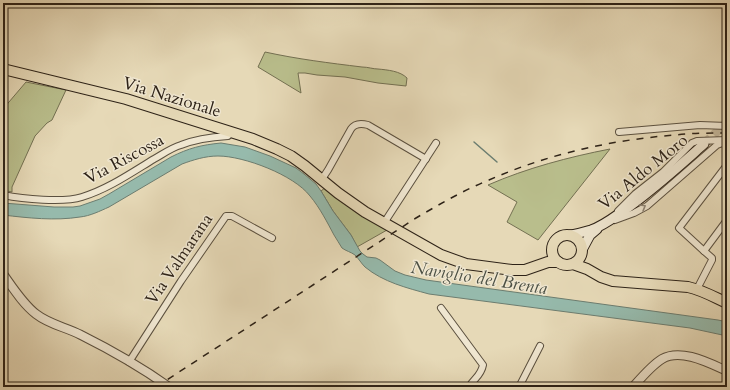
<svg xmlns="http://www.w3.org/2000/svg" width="730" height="390" viewBox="0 0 730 390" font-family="Cardo,serif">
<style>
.green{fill:#b9be8c;stroke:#737052}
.water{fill:#96baac;stroke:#6c7d70}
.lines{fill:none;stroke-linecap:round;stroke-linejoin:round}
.stream{stroke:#6c7d70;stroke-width:1.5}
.secondary-tunnel{stroke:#c1b497;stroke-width:9;stroke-dasharray:9 4.5;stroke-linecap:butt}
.minor-casing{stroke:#5b503f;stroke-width:8}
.tertiary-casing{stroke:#5b503f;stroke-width:10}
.secondary-casing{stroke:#2d2217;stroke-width:11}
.primary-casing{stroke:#2d2217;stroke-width:12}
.minor{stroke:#efe6d0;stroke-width:6}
.tertiary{stroke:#efe6d0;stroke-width:8}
.secondary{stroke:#efe6d0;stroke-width:9}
.primary{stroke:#e6d9b7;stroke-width:10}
.rail{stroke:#2d2217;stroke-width:1.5;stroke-dasharray:7 7;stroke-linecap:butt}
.oneway{stroke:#8e8474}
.labels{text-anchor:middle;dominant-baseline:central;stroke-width:3;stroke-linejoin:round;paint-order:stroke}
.street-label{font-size:17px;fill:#2d2217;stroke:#efe6d0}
.water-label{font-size:18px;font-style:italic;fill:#4c5044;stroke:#efe6d0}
</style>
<rect width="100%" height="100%" fill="#e6d9b7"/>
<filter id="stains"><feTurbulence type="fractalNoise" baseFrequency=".005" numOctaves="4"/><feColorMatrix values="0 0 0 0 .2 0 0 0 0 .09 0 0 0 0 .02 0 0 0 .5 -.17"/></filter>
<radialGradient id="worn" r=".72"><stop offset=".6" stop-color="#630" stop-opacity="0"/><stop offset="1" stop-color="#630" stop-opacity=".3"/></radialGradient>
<g class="green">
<path d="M 265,52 C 297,59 329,63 362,67 C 368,67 373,69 378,69 C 388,70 400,71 407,78 L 406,86 L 378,83 L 345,77 L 317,75 L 305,73 L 298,73 L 301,93 L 258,67 Z"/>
<polygon points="26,82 66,90 52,120 47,123 35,136 12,187 12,192 3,190 3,109"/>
<path d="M 610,149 L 538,240 L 507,222 L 517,202 L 488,185 C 527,168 569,157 610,149 Z"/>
<polygon points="326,187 387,230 357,247 351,235 333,211 321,191"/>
</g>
<path class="water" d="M 221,143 L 245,147 L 270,156 L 296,168 L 304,174 L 316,184 L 321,191 L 333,211 L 351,235 L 360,251 L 363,254 L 367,257 L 376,258 L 380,260 L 395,271 L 405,275 L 426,280 L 718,320 L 727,322 L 727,336 L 690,328 L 429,294 C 407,288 383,282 365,267 C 361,263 359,259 355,255 C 351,252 346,251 342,248 C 339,244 337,239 334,235 C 327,222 320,208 310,196 C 294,175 244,156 218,156 C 205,156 193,160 182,164 L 109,207 C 100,211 90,216 80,217 C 55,221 28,218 3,215 L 3,203 L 54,207 L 73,207 L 80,206 L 100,199 L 109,194 L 171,157 C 189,148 201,145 221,143 Z"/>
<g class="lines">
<polyline class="stream" points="474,142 497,162"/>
<polyline class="secondary-tunnel" points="704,144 727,122"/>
<g class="minor-casing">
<g id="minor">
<polyline points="619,132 700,125 727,126"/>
<path d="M 322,179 L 328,170 L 351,129 C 355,123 361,123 368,125 L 426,159"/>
<path d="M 3,195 C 23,199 63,203 82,197 C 108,189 131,173 154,159 C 163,154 171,148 181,145 C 196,139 212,137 228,136 L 231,132"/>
<polyline points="618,211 635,194 663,172 692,143 697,141 727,140"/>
<polyline points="615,220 634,213 647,206 717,145 725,142"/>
<polyline points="384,223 436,143"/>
<polyline points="704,251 679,228 727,165"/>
<polyline points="697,289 712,260 712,258 704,251 727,220"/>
<path d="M 441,308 L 483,365 C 481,376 474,378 469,387"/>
<polyline points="129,362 181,281 226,216 232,216 272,238"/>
<polyline points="519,387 540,346"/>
</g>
</g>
<g class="tertiary-casing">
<g id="tertiary">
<path d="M 3,274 C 13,288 23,304 36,314 C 50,325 66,327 81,335 C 111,350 141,367 169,387"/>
<path d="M 633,387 C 641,378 652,365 662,359 C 681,348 709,363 727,371"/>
</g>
</g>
<g class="secondary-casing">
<g id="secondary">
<path d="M 570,235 C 577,234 584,232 591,230 C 603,226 613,218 623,211 C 652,191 678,167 704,144"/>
<polyline points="583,248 590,235 597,229"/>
</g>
</g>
<g class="primary-casing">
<g id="primary">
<polyline points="3,69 126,99 253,139 277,149 291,156 305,166 338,193 365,212 441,255 466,264 512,270 525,270 548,262 558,262"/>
<circle cx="567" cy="250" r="15"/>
<path d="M 573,264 L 587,269 L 601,277 L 613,281 L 688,287 C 702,290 714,297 727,303"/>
</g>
</g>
<use href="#minor" class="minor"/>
<use href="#tertiary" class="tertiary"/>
<use href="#secondary" class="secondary"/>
<use href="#primary" class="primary"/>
<path class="rail" d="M 156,387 L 416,218 C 440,204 464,190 489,180 C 548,154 611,140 675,135 C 692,133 710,133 727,133"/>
</g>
<defs><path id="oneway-chevron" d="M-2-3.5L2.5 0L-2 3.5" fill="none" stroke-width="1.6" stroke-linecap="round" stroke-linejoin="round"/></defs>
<use class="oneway" href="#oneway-chevron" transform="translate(643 207) rotate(-30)"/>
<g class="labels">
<g class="street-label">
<text transform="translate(172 97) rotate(17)">Via Nazionale</text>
<text transform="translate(124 159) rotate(-28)">Via Riscossa</text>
<text transform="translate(643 172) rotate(-39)">Via Aldo Moro</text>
<text transform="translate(179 259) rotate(-56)">Via Valmarana</text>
</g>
<g class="water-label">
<text transform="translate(479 278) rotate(9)">Naviglio del Brenta</text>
</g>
</g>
<rect width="730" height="390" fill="none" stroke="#e6d9b7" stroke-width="16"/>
<rect x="4" y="4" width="722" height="382" fill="none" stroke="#2d2217" stroke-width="2"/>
<rect x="8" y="8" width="714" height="374" fill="none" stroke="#2d2217"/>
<rect width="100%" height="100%" filter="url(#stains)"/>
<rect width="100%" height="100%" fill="url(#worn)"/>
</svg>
